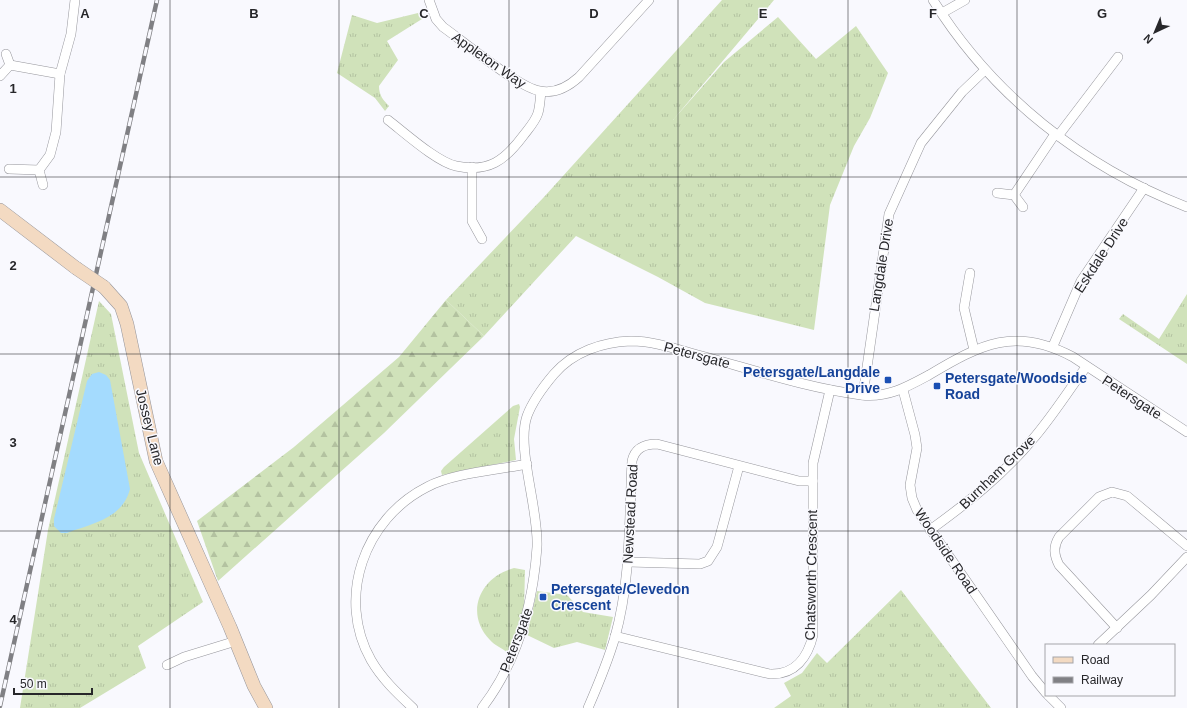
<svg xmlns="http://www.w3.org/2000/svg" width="1187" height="708" viewBox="0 0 1187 708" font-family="Helvetica,sans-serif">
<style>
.grass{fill:url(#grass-tufts)}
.forest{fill:url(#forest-firs)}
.water{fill:#a4dbfe}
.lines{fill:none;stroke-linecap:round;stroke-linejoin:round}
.street-casing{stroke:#96969c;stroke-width:10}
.secondary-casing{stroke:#96969c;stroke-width:14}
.street{stroke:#fff;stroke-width:9}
.secondary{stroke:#f3dac2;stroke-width:13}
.rail-casing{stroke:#808084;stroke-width:4.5}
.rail{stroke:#f9f9fe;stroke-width:3;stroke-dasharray:9;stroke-linecap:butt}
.secondary-bridge-casing{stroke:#96969c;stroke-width:14;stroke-linecap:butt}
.secondary-bridge{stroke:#f3dac2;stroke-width:13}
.grid{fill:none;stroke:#27272a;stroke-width:1;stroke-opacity:0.55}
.transit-dot{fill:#1a4fb4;stroke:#f9f9fe;stroke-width:1.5}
.labels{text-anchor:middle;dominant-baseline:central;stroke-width:3;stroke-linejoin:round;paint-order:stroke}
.street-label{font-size:14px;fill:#27272a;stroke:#f9f9fe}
.transit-label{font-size:14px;font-weight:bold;fill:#164399;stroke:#f9f9fe;text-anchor:start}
.grid-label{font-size:13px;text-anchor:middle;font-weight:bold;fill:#27272a;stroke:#f9f9fe;stroke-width:3;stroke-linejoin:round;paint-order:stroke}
</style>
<defs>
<pattern id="grass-tufts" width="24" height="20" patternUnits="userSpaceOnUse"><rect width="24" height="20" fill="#d0e2ba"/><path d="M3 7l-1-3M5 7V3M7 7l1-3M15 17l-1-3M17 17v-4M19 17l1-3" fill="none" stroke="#b3c2a0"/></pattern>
<pattern id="forest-firs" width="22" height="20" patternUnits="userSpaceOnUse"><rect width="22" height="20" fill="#d0e2ba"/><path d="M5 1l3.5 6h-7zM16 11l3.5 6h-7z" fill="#b3c2a0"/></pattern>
</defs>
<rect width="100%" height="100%" fill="#f9f9fe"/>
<g class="grass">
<polygon points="722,0 774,0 673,120 724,62 778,17 816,59 856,26 888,73 870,118 854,146 830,205 814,330 705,303 658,277 576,236 484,336 446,300 544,197"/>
<path d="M 418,13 L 422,19 L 387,41 L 398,60 L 379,86 C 379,95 383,100 389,106 L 385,111 L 375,98 L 337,73 L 352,15 L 377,23 Z"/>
<polygon points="1187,294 1187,364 1119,319 1123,314 1159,339"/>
<polygon points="99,301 111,314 139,453 203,602 138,646 146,668 80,708 20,708 48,530"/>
<polygon points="519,404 520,407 514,439 516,460 442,475 441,471 444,467 513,406"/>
<path d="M 514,568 L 525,570 L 524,610 L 508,653 C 502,648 494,645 490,640 C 464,613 480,577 514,568 Z"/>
<polygon points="901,590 991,708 774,708 791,696 784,683 802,673 817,653 827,663"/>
<polygon points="537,591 567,595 583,612 613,617 605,650 577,642 554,648 527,635"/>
</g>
<polygon class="forest" points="446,300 484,336 384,433 218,581 197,521 294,447 399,357"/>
<path class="water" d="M 99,372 L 106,375 L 110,380 L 130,489 C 122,519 93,523 67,533 L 61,533 L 54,526 L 54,519 L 87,381 L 92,374 Z"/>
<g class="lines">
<g class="street-casing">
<g id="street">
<path d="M 429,0 L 436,19 L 443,27 C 463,41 519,88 540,91 C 555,94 568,87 579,77 L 649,0"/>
<path d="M 933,0 C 992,95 1083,167 1187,207"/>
<polyline points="942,13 965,0"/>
<polyline points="6,54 10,65"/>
<polyline points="0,76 10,65 60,74"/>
<path d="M 388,120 C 405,133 437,162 456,166 C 489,173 505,160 523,136 C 529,128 535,122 538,113 C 540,106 540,99 541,92"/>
<polyline points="1058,136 1118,57"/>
<polyline points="472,167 472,221 482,239"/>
<polyline points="9,169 39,170"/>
<polyline points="43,185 39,170 50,155 56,132 60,74 71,34 75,0"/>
<polyline points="997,193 1014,195 1023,207"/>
<polyline points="1014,195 1055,134"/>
<polyline points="970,273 964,308 974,350"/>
<polyline points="1053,346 1081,281 1144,188"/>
<polyline points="903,390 915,435 917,448 910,485 912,498 917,510 1032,676 1046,693"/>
<polyline points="863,395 889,214 921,143 962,92 985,70"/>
<path d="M 930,530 C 966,504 1003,475 1032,440 C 1052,417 1068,391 1086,367"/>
<polyline points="628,562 700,564 708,561 717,547 739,466"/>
<path d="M 1117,628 L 1059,565 C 1054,555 1053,547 1059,537 L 1099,497 L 1112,492 L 1127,496 L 1187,546"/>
<path d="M 615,636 L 770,674 C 795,675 808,657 813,635 L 813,463 L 830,390"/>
<polyline points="1098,645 1151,595 1187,557"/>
<polyline points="167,665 184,657 236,641"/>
<polyline points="1048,695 1061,708"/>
<path d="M 413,708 C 397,693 382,679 371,660 C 336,598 364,519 427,487 C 453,473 497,470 527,464"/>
<path d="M 482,708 C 518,661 533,605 537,547 C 539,509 516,448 527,416 C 533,400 543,387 554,374 C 573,352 602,342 631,341 C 655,341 679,350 702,356 C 754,370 807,388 861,395 C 888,398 907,387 929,375 C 981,344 1015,326 1073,357 L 1187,432"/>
<path d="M 588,708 C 598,685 608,661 615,637 C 631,580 629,520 632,461 C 635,448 644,444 657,444 L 799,481 L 813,481"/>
</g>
</g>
<g class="secondary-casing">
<g id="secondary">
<polyline points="0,210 76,268"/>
<polyline points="104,287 121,306 127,324 156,461 230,627 254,686 266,708"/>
</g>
</g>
<use href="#street" class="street"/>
<use href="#secondary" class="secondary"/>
<g class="rail-casing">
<polyline id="rail" points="0,706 157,0"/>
</g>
<use href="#rail" class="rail"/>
<g class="secondary-bridge-casing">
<polyline id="secondary-bridge" points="76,268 104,287"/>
</g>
<use href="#secondary-bridge" class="secondary-bridge"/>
</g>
<path class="grid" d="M 170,0 L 170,708M 339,0 L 339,708M 509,0 L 509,708M 678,0 L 678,708M 848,0 L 848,708M 1017,0 L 1017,708M 0,177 L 1187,177M 0,354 L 1187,354M 0,531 L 1187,531"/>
<g class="transit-dot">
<rect x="884" y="376" width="8" height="8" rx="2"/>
<rect x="933" y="382" width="8" height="8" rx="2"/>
<rect x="539" y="593" width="8" height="8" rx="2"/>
</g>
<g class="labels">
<g class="street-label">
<text transform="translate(489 60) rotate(35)">Appleton Way</text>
<text transform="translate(1101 255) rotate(-57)">Eskdale Drive</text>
<text transform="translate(881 265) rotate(-81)">Langdale Drive</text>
<text transform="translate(697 355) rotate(15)">Petersgate</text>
<text transform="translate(1132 397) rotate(33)">Petersgate</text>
<text transform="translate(150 427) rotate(76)">Jossey Lane</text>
<text transform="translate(997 472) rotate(-44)">Burnham Grove</text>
<text transform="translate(630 514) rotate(-87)">Newstead Road</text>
<text transform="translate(946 551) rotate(56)">Woodside Road</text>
<text transform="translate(811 575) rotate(-89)">Chatsworth Crescent</text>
<text transform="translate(516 640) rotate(-69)">Petersgate</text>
</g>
<g class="transit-label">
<text x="880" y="372" text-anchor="end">Petersgate/Langdale<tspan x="880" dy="16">Drive</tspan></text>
<text x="945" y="378">Petersgate/Woodside<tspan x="945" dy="16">Road</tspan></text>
<text x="551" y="589">Petersgate/Clevedon<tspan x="551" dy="16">Crescent</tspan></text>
</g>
</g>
<g class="grid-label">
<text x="85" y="18">A</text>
<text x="254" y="18">B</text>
<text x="424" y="18">C</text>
<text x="594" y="18">D</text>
<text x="763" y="18">E</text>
<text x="933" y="18">F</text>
<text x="1102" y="18">G</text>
<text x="13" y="93">1</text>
<text x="13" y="270">2</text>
<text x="13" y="447">3</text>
<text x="13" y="624">4</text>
</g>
<rect x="1045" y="644" width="130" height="52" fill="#f9f9fe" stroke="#a5a5a9"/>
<rect x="1053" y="657" width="20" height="6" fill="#f3dac2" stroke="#a5a5a9"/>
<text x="1081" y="664" font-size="12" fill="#27272a">Road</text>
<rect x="1053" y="677" width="20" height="6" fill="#808084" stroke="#a5a5a9"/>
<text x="1081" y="684" font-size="12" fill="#27272a">Railway</text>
<g transform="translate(1155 32) rotate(224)" stroke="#f9f9fe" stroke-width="3" paint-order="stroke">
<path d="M0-3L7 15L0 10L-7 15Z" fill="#27272a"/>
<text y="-6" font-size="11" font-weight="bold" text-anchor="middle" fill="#27272a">N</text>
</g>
<path d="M14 688v6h78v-6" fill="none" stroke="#27272a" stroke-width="2"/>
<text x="20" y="688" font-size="12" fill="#27272a" stroke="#f9f9fe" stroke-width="3" paint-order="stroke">50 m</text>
</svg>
